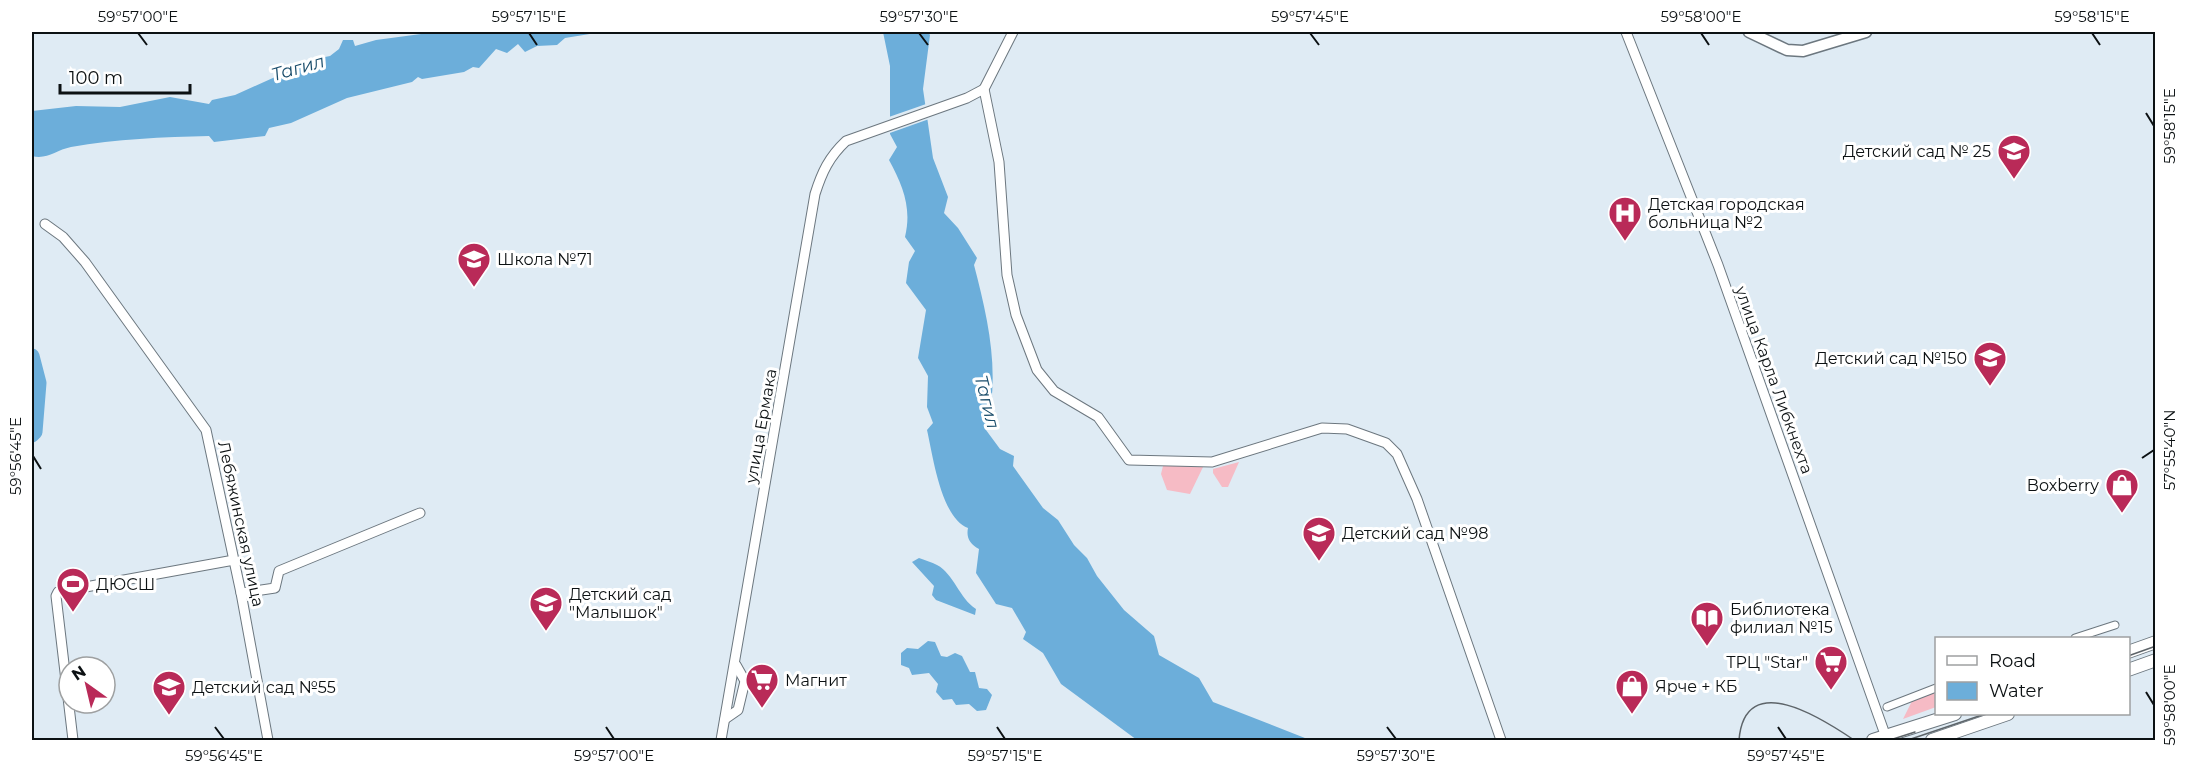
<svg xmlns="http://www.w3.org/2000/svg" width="2187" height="772" viewBox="0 0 2187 772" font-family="Montserrat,sans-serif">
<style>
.green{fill:#f6bbc5}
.water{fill:#6caeda}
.pier{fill:#dfebf4}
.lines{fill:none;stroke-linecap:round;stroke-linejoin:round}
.river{stroke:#6caeda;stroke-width:15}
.pedestrian-casing{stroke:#6c777f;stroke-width:9}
.minor-casing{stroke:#6c777f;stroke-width:11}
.tertiary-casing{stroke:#6c777f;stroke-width:13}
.secondary-casing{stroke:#6c777f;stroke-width:14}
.pedestrian{stroke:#fff;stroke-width:7}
.minor{stroke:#fff;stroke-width:9}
.tertiary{stroke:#fff;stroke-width:10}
.secondary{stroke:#fff;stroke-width:12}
.tram{stroke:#5d6469;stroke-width:1.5}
.ticks{fill:none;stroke:#0c1113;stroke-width:2}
.labels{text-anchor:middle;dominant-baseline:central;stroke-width:6;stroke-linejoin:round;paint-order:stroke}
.poi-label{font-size:16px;fill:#0c1113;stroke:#fff;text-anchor:start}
.street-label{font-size:16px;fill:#0c1113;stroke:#fff}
.water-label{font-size:18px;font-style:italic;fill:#1b4e6c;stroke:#fff}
.neatline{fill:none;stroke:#0c1113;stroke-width:2}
.ticks-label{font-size:15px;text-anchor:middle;fill:#0c1113}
</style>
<rect width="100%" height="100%" fill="#dfebf4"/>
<g class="green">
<polygon points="1239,462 1228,487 1222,487 1213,473 1213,469"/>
<polygon points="1169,463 1204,465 1190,494 1167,490 1161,474 1163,466"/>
<polygon points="1936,692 1936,707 1903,719 1912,701"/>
</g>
<g class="water">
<path d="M 436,32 L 602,32 L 565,38 L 557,45 L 537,46 L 525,52 L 518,44 L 507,53 L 496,49 L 479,68 L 473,67 L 464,72 L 422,79 L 418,77 L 412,82 L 347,98 L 291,123 L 269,128 L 265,136 L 214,142 L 209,136 C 163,137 116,139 71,147 C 56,150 47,160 32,156 L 32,111 L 76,106 L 120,107 L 170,97 L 209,104 L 212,100 L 235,95 L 315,59 L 330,56 L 339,49 L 343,40 L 353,40 L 355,46 L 376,40 Z"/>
<path d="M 883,32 L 928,32 L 930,35 L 923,89 L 933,158 L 948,197 L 944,213 L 958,228 L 977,258 L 974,265 C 988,319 1001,374 986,430 L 1000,449 L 1014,456 L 1013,466 L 1043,508 L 1058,520 L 1074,545 L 1087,558 L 1097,576 L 1124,610 L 1154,636 L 1159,655 L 1199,678 L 1213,702 L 1310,740 L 1137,740 L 1061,684 L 1043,653 L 1023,639 L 1026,632 L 1012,608 L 996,604 L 976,573 L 979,549 C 970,544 966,538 968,528 C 941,518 933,456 927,430 L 933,423 L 927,407 L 928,376 L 918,358 L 926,310 L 906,283 L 909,262 L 915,251 L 905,237 C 912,208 903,186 889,160 L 897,147 L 890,134 L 890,66 Z"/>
<path d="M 919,558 C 924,560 932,562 937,565 C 954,574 959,598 976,609 L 975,615 L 936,600 L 932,595 L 934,586 L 912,562 Z"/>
<polygon points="928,641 935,642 941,656 947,657 955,653 962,656 970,672 975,672 979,688 987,689 992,695 986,710 977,711 969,704 956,705 952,699 943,700 936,692 938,684 929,673 912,675 909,668 901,665 901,653 907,648 918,649"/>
</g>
<polygon class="pier" points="929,103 932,118 887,134 886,118"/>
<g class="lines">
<polyline class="river" points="32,356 39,383 35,432 32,435"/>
<g class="pedestrian-casing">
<g id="pedestrian">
<polyline points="2075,638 2115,625"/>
<polyline points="1887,707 1936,688"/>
</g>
</g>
<g class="minor-casing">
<g id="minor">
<polyline points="1013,32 984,89 999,162 1007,275 1016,315 1037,370 1054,391 1098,417 1129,460 1212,462 1322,428 1347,429 1386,443 1397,454 1417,499 1501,740"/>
<polyline points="1626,32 1718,265 1887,740"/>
<polyline points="45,224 63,237 85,262 206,430 241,593 268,740"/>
<polyline points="241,593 275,588 279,571 420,513"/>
<polyline points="725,719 738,710 745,681 736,665"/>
<polyline points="73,740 56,596 58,592 234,560"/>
<path d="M 721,740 L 815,194 C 822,172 829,157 846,141 L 967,98 L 984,89"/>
</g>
</g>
<g class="tertiary-casing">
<polyline id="tertiary" points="1749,32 1787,50 1803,51 1866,32"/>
</g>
<g class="secondary-casing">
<g id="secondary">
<polyline points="2128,652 2156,642"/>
<polyline points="2128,670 2156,660"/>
<polyline points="1873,740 1955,714"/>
<polyline points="1932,740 2008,714"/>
</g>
</g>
<use href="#pedestrian" class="pedestrian"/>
<use href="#minor" class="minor"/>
<use href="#tertiary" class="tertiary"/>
<use href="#secondary" class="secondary"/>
<g class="tram">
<polyline points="2128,656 2156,646"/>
<path d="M 1739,740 C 1745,668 1823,719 1854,740"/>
<polyline points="1890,740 1915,732"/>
<polyline points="1908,740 1985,714"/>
</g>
</g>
<path class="ticks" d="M 138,33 L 147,45M 529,33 L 537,45M 919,33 L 928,45M 1310,33 L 1319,45M 1701,33 L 1709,45M 2092,33 L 2100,45M 2146,113 L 2154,126M 33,456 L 41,469M 2142,458 L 2154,450M 2146,692 L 2154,705M 215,727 L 224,739M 606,727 L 614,739M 997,727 L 1005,739M 1387,727 L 1396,739M 1778,727 L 1786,739"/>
<defs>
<g id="school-pin" transform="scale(1.725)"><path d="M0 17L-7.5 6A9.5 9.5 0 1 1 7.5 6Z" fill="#b92a58" stroke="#fff"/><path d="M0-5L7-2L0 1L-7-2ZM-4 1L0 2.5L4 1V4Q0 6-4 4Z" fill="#fff"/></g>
<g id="hospital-pin" transform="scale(1.725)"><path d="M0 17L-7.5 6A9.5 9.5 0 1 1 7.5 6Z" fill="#b92a58" stroke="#fff"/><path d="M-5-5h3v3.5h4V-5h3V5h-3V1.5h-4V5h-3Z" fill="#fff"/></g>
<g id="shop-pin" transform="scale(1.725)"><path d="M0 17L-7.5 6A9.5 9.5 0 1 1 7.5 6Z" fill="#b92a58" stroke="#fff"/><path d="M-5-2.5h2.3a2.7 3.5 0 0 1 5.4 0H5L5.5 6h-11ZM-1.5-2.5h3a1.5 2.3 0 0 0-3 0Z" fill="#fff"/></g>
<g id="stadium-pin" transform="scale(1.725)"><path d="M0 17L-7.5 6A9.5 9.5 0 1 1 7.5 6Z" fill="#b92a58" stroke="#fff"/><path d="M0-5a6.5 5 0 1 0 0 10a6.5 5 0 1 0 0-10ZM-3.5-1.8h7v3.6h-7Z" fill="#fff"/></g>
<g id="library-pin" transform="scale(1.725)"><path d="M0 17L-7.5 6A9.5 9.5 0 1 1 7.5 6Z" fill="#b92a58" stroke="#fff"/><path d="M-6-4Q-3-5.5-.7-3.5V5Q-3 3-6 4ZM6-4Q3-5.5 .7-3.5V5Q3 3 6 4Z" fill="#fff"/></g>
<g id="supermarket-pin" transform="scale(1.725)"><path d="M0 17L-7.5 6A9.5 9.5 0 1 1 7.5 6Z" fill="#b92a58" stroke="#fff"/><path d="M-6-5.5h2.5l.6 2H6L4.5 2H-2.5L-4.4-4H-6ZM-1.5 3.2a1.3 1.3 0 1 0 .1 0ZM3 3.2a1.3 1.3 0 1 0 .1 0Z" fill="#fff"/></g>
</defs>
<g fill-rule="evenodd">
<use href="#school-pin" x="2014" y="151"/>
<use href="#hospital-pin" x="1625" y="213"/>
<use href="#school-pin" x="474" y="259"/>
<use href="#school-pin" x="1990" y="358"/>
<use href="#shop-pin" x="2122" y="485"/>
<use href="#school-pin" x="1319" y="533"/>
<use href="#stadium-pin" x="73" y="584"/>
<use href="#school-pin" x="546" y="603"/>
<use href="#library-pin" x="1707" y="618"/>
<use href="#supermarket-pin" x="1831" y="662"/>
<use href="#supermarket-pin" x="762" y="680"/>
<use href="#shop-pin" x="1632" y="686"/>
<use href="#school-pin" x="169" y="687"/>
</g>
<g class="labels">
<g class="poi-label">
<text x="1991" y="151" text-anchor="end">Детский сад № 25</text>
<text x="1648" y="204">Детская городская<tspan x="1648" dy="18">больница №2</tspan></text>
<text x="497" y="259">Школа №71</text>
<text x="1967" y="358" text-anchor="end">Детский сад №150</text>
<text x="2099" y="485" text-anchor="end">Boxberry</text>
<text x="1342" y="533">Детский сад №98</text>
<text x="96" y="584">ДЮСШ</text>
<text x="569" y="594">Детский сад<tspan x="569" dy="18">"Малышок"</tspan></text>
<text x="1730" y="609">Библиотека<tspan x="1730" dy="18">филиал №15</tspan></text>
<text x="1808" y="662" text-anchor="end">ТРЦ "Star"</text>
<text x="785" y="680">Магнит</text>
<text x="1655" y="686">Ярче + КБ</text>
<text x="192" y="687">Детский сад №55</text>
</g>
<g class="street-label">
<text transform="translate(1774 380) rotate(70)">улица Карла Либкнехта</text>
<text transform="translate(761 426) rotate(-80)">улица Ермака</text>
<text transform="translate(241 524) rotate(78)">Лебяжинская улица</text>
</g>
<g class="water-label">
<text transform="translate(298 68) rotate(-16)">Тагил</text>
<text transform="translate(987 402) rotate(76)">Тагил</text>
</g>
</g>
<rect width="2187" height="772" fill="none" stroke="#ffffff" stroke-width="66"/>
<rect x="1935" y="637" width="195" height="78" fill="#ffffff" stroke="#9ea0a1" stroke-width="1.5"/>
<rect x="1947" y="656" width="30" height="9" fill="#ffffff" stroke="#9ea0a1" stroke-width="1.5"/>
<text x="1989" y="667" font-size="18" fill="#0c1113">Road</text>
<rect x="1947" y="682" width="30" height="18" fill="#6caeda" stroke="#9ea0a1" stroke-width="1.5"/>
<text x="1989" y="697" font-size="18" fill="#0c1113">Water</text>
<g transform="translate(87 685) rotate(326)"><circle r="28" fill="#ffffff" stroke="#9ea0a1" stroke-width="1.5"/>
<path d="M0-4.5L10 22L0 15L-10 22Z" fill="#b92a58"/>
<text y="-9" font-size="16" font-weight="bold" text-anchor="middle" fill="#0c1113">N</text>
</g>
<path d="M60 84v9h130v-9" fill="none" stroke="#0c1113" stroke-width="3"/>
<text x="69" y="84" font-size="18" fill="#0c1113" stroke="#ffffff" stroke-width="4.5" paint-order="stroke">100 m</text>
<rect x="33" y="33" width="2121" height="706" class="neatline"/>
<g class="ticks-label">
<text x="138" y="22">59°57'00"E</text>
<text x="529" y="22">59°57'15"E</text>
<text x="919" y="22">59°57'30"E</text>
<text x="1310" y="22">59°57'45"E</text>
<text x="1701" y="22">59°58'00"E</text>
<text x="2092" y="22">59°58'15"E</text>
<text transform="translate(2170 126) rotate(-90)" y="5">59°58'15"E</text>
<text transform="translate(2170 450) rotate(-90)" y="5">57°55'40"N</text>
<text transform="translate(16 456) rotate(-90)" y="5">59°56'45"E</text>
<text transform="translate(2170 705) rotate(-90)" y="5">59°58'00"E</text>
<text x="224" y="761">59°56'45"E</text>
<text x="614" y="761">59°57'00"E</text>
<text x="1005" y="761">59°57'15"E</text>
<text x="1396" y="761">59°57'30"E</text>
<text x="1786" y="761">59°57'45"E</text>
</g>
</svg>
